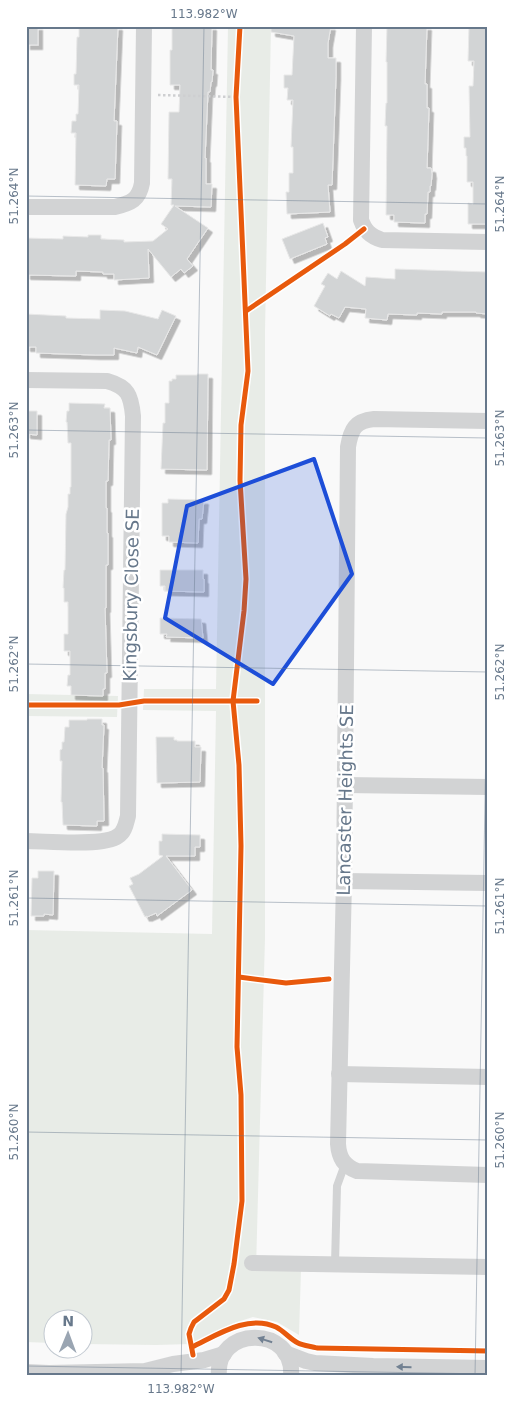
<svg xmlns="http://www.w3.org/2000/svg" width="514" height="1402" viewBox="0 0 514 1402" font-family="'DejaVu Sans',sans-serif">
<style>
.green{fill:#e8ece7}
.building{fill:#d2d4d5;stroke:#e8e8e8;filter:url(#shadow)}
.lines{fill:none;stroke-linecap:round;stroke-linejoin:round}
.path{stroke:#cecfd1;stroke-width:2.5;stroke-dasharray:2.5 2.5;stroke-linecap:butt}
.service{stroke:#d2d3d4;stroke-width:8}
.minor{stroke:#d2d3d4;stroke-width:16}
.cycleway-casing{stroke:#fff;stroke-width:8}
.cycleway{stroke:#e8590c;stroke-width:5}
.oneway{fill:#728192}
.marked{fill:#1d4ed8;fill-opacity:0.2;stroke:#1d4ed8;stroke-width:4;stroke-linejoin:round}
.ticks{fill:none;stroke:#67788b;stroke-width:1;stroke-opacity:0.45}
.labels{text-anchor:middle;dominant-baseline:central;stroke-width:5;stroke-linejoin:round;paint-order:stroke}
.street-label{font-size:18px;fill:#67788b;stroke:#fff}
.neatline{fill:none;stroke:#67788b;stroke-width:2}
.ticks-label{font-size:12px;text-anchor:middle;fill:#67788b}
</style>
<defs>
<filter id="shadow"><feDropShadow dx="4.5" dy="4.5" stdDeviation="0" flood-color="#0004"/></filter>
</defs>
<rect width="100%" height="100%" fill="#f9f9f9"/>
<g class="green">
<polygon points="228,26 271,26 265,331 265,938 256,1269 301,1270 299,1335 277,1322 253,1317 234,1323 191,1344 156,1345 83,1344 82,1320 52,1320 52,1343 26,1342 26,930 212,934 216,711 143,710 144,689 216,689"/>
<polygon points="26,694 118,696 117,717 26,716"/>
</g>
<g class="building">
<rect x="26" y="26" width="12" height="19"/>
<polygon points="79,26 118,26 114,121 117,121 115,179 107,179 106,186 75,185 76,133 71,133 72,121 76,121 76,114 78,114 79,85 74,85 74,74 76,74 77,37 79,37"/>
<polygon points="172,26 212,26 211,70 213,70 212,82 211,82 210,92 208,92 205,158 206,158 206,184 212,184 211,207 175,206 208,228 187,259 193,266 184,273 181,269 171,277 148,249 149,278 114,280 114,274 103,274 103,272 76,271 76,276 26,275 26,238 63,239 63,236 88,237 88,235 101,235 101,239 124,240 124,242 153,241 168,229 161,224 174,205 171,205 172,179 168,179 169,112 179,112 180,85 170,85 170,50 172,50"/>
<polygon points="271,26 331,26 328,43 328,58 336,58 336,76 332,185 328,185 330,212 287,214 286,192 289,192 289,173 293,173 293,147 291,147 293,100 287,100 288,88 284,88 284,75 292,75 294,36 271,32"/>
<polygon points="387,26 427,26 425,84 427,84 427,108 429,108 427,168 431,168 432,174 431,186 430,186 430,192 428,192 427,214 425,214 425,223 394,222 394,215 386,215 387,126 385,126 386,103 387,103 387,62 386,62"/>
<polygon points="469,26 488,26 488,224 468,224 468,203 473,204 473,182 467,182 467,156 466,156 466,148 464,148 464,137 470,137 469,86 473,86 474,61 468,61"/>
<polygon points="323,223 328,237 325,238 327,244 290,259 282,239"/>
<polygon points="395,269 488,272 488,314 476,313 476,312 442,312 442,314 417,313 417,315 388,314 387,320 365,318 366,309 345,307 339,318 331,314 330,316 314,306 325,286 321,284 328,273 337,279 341,271 365,286 366,277 395,279"/>
<polygon points="100,310 125,311 158,319 162,310 176,316 157,355 138,347 137,353 114,348 114,355 96,355 36,353 36,347 26,347 26,314 66,316 66,318 100,319"/>
<polygon points="197,374 208,374 207,470 161,469 163,423 165,423 165,403 169,403 169,381 172,381 172,379 176,379 176,375 197,375"/>
<polygon points="69,403 105,404 104,408 110,408 111,440 109,440 108,481 106,481 106,508 107,508 107,533 108,533 108,565 106,565 106,608 105,608 107,673 105,673 105,689 103,689 103,696 71,695 71,686 67,686 68,675 70,675 70,651 64,651 64,634 68,634 68,602 64,602 64,588 63,588 64,570 65,570 66,514 68,507 68,494 70,494 70,487 71,487 71,443 68,443 67,422 66,422 67,411 69,411"/>
<polygon points="26,411 37,411 37,435 26,434"/>
<polygon points="168,499 204,500 202,519 199,519 198,543 169,542 169,536 162,536 162,503 168,503"/>
<polygon points="160,570 203,570 203,579 204,579 204,592 165,591 165,586 160,586"/>
<polygon points="160,618 201,619 203,638 166,637 167,634 160,634"/>
<polygon points="87,719 102,719 102,725 104,725 102,768 103,768 104,821 97,821 97,826 63,825 62,802 61,802 62,761 60,761 60,750 62,749 62,742 64,742 65,727 69,727 69,720 87,720"/>
<polygon points="156,737 174,737 174,740 177,740 177,741 195,741 195,747 201,747 200,782 157,783"/>
<polygon points="162,834 200,835 200,847 195,847 195,856 166,856 192,890 157,916 156,913 147,917 147,916 145,917 129,886 133,884 130,878 139,874 163,856 159,855 159,841 162,841"/>
<polygon points="38,871 54,871 53,915 44,914 44,916 31,916 32,878 38,878"/>
</g>
<g class="lines">
<polyline class="path" points="158,95 236,97"/>
<polyline class="service" points="335,1264 337,1186 345,1164"/>
<g class="minor">
<path d="M 364,26 L 361,220 C 365,231 370,236 382,240 L 488,242"/>
<path d="M 26,207 L 115,207 C 131,203 139,200 142,183 L 144,26"/>
<path d="M 26,380 L 107,381 C 128,387 131,395 133,416 L 128,816 C 126,823 125,832 118,836 C 103,847 46,841 26,841"/>
<path d="M 488,421 L 374,419 C 355,421 351,429 348,447 L 344,881 L 338,1144 C 339,1158 344,1166 357,1171 L 488,1175"/>
<polyline points="345,785 488,787"/>
<polyline points="344,881 488,883"/>
<polyline points="339,1074 488,1077"/>
<polyline points="252,1263 488,1267"/>
<polyline points="285,1353 306,1361 315,1363 373,1366 488,1368"/>
<polyline points="26,1372 49,1373 145,1371 173,1364 204,1360 224,1354"/>
<path d="M 219,1376 C 214,1326 295,1324 291,1376"/>
</g>
<g class="cycleway-casing">
<g id="cycleway">
<polyline points="246,311 345,244 364,229"/>
<polyline points="26,705 119,705 144,701 257,701"/>
<polyline points="239,977 286,983 329,979"/>
<path d="M 192,1347 C 217,1335 248,1314 276,1327 C 284,1331 290,1339 298,1343 C 304,1346 311,1346 317,1348 L 488,1351"/>
<polyline points="193,1355 189,1334 191,1328 194,1322 224,1299 229,1290 234,1264 242,1201 241,1095 237,1047 241,846 239,765 233,701 244,611 246,579 240,480 241,425 248,371 236,97 240,26"/>
</g>
</g>
<use href="#cycleway" class="cycleway"/>
</g>
<defs><path id="oneway-solid" d="M-6-.8H1V-3.2L6.5 0L1 3.2V.8H-6Z" transform="scale(1.25)"/></defs>
<g class="oneway">
<use href="#oneway-solid" transform="translate(265 1340) rotate(-163)"/>
<use href="#oneway-solid" transform="translate(404 1367) rotate(-179)"/>
</g>
<path class="marked" d="M 314,459 L 352,574 L 273,684 L 165,618 L 187,506 Z"/>
<path class="ticks" d="M 26,196 L 488,204M 26,430 L 488,438M 26,664 L 488,672M 26,898 L 488,906M 26,1132 L 488,1140M 26,1366 L 488,1374M 181,1376 L 204,26M 475,1376 L 488,627"/>
<g class="labels">
<g class="street-label">
<text transform="translate(131 595) rotate(-89)">Kingsbury Close SE</text>
<text transform="translate(345 800) rotate(-89)">Lancaster Heights SE</text>
</g>
</g>
<rect width="514" height="1402" fill="none" stroke="#ffffff" stroke-width="55"/>
<g transform="translate(68 1334) rotate(1)"><circle r="24" fill="#ffffff" stroke="#c2c9d1"/>
<path d="M0-4L9 19L0 12L-9 19Z" fill="#9aa5b2"/>
<text y="-8" font-size="14" font-weight="bold" text-anchor="middle" fill="#67788b">N</text>
</g>
<rect x="28" y="28" width="458" height="1346" class="neatline"/>
<g class="ticks-label">
<text x="204" y="18">113.982°W</text>
<text transform="translate(14 196) rotate(-90)" y="4">51.264°N</text>
<text transform="translate(500 204) rotate(-90)" y="4">51.264°N</text>
<text transform="translate(14 430) rotate(-90)" y="4">51.263°N</text>
<text transform="translate(500 438) rotate(-90)" y="4">51.263°N</text>
<text transform="translate(14 664) rotate(-90)" y="4">51.262°N</text>
<text transform="translate(500 672) rotate(-90)" y="4">51.262°N</text>
<text transform="translate(14 898) rotate(-90)" y="4">51.261°N</text>
<text transform="translate(500 906) rotate(-90)" y="4">51.261°N</text>
<text transform="translate(14 1132) rotate(-90)" y="4">51.260°N</text>
<text transform="translate(500 1140) rotate(-90)" y="4">51.260°N</text>
<text x="181" y="1393">113.982°W</text>
</g>
</svg>
